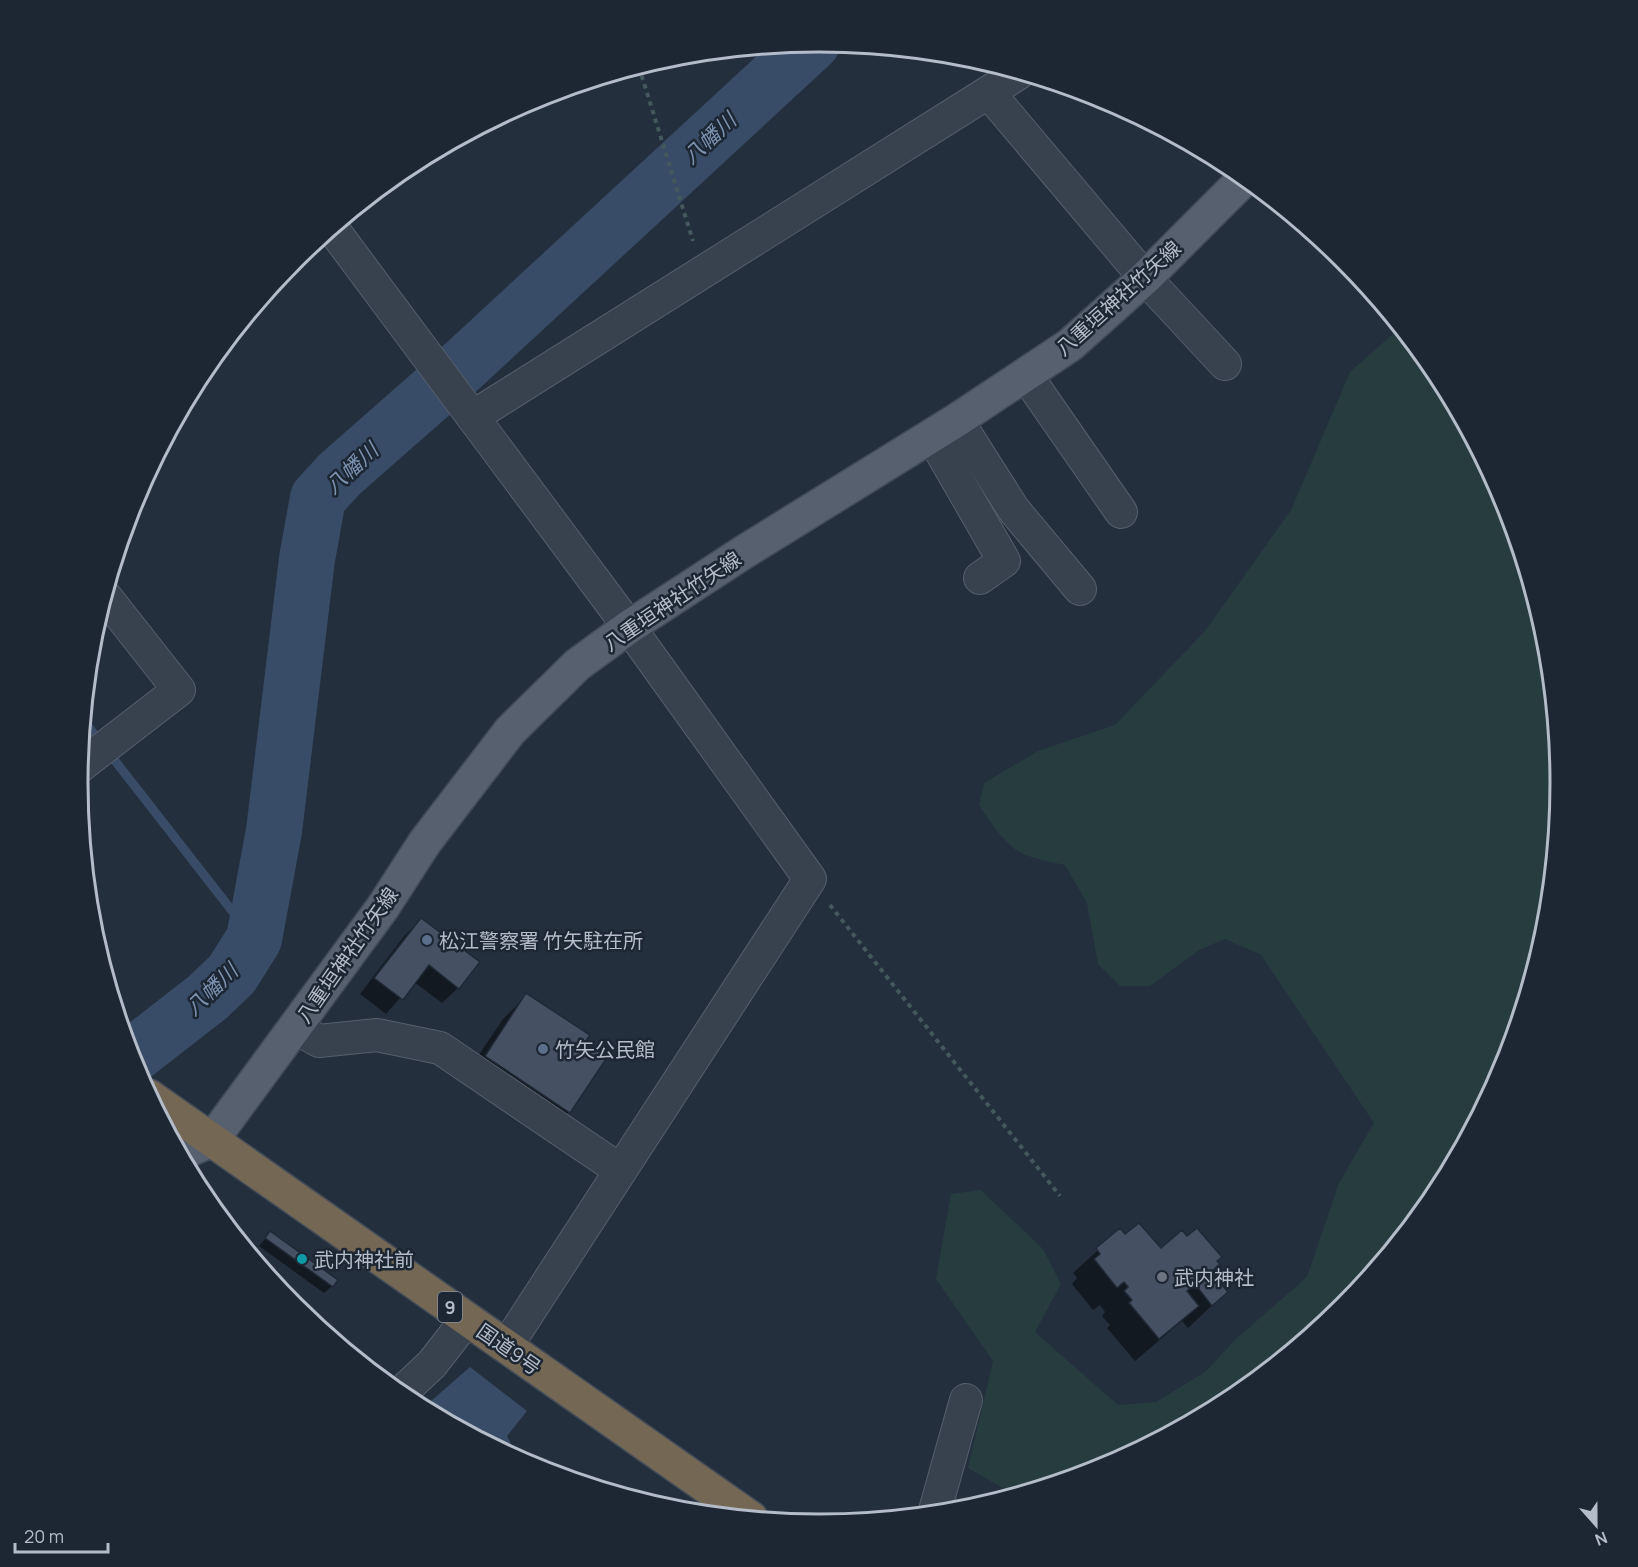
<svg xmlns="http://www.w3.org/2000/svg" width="1638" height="1567" viewBox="0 0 1638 1567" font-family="Manrope,'Noto Sans JP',sans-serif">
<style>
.green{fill:#263c3f}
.water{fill:#394c67}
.shadow{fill:#0007}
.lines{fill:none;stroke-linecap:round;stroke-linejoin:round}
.stream{stroke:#394c67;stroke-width:9}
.river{stroke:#394c67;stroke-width:56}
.building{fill:#455162;stroke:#1f2835;stroke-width:1.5}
.minor-casing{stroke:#565f6c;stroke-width:34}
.major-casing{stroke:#414a57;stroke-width:36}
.highway-casing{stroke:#434c59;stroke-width:36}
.path{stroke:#44595c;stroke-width:4;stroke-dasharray:4.5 4.5;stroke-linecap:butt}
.minor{stroke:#38414e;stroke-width:32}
.major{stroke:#56606e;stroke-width:33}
.highway{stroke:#746855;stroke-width:33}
.service-dot{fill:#5c6f8a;stroke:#1d2633;stroke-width:2}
.culture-dot{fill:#0f9aa8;stroke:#1d2633;stroke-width:2}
.worship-dot{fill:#6b7280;stroke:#1d2633;stroke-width:2}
.labels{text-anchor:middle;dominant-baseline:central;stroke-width:5;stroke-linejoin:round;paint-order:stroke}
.shield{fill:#1d2633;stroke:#878f9c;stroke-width:1.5}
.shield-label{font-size:18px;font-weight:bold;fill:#b4bcc9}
.street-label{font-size:20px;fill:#b4bcc9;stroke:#1d2633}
.poi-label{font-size:20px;fill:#b4bcc9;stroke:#1d2633;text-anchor:start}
.water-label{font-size:21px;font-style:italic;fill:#7c92b1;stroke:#1d2633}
.rim{fill:none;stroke:#b4bcc9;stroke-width:3}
</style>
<rect width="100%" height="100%" fill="#242f3e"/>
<path class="green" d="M 1400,328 L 1436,372 L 1504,500 L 1546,639 L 1560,784 L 1546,928 L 1504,1068 L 1435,1196 L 1343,1308 L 1231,1400 L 1102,1469 L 1015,1495 L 968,1468 L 993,1361 L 936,1279 L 951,1194 L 981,1190 L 1043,1249 L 1061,1284 L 1035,1332 L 1118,1405 L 1156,1402 L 1205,1372 L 1237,1338 L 1307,1277 L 1339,1183 L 1374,1123 L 1261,955 L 1225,939 L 1199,950 L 1150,986 L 1120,986 L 1098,964 L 1087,903 L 1065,865 C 1013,856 1008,848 979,805 L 984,783 L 1038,751 L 1115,725 L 1205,631 L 1291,510 L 1350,372 Z"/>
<polygon class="water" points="470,1367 527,1411 507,1436 519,1460 423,1408"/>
<g class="shadow">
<polygon points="421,920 458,988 442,1003 414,982 386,1014 360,994 405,935"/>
<polygon points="527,995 583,1042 606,1057 569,1112 545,1136 462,1080 503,1019"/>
<polygon points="1120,1230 1125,1236 1161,1250 1216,1262 1210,1272 1226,1292 1188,1328 1182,1321 1135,1361 1107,1328 1110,1325 1102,1316 1105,1312 1100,1305 1093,1310 1072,1284 1077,1278 1073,1273"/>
<polygon points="270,1233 332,1286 324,1293 259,1246"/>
</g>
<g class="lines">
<polyline class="stream" points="84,721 254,939"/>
<polyline class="river" points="131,1057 208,997 232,974 254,939 274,831 307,559 318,498 340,474 456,372 812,43"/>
</g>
<g class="building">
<polygon points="421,918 480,962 459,989 429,965 403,1000 374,978"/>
<polygon points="526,993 590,1035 585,1042 608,1056 570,1113 485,1056"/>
<polygon points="1139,1223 1161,1248 1182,1230 1187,1236 1197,1228 1222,1257 1217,1261 1220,1264 1211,1272 1228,1292 1212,1306 1195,1284 1187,1291 1199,1306 1159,1339 1129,1303 1132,1300 1124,1291 1128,1287 1124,1282 1117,1288 1094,1259 1100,1254 1096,1248 1120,1228 1125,1234"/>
<polygon points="270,1231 338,1280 333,1287 265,1238"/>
</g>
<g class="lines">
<g class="minor-casing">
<g id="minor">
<polyline points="989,93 1145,278 1225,364"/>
<polyline points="332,228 629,627 810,879 506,1347"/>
<polyline points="1026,375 1121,512"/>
<polyline points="474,416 1019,73"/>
<polyline points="957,420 1014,510 1080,589"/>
<polyline points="932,436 1004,561 980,578"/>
<polyline points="79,767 179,690 105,596"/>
<polyline points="296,1028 319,1041 377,1035 440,1048 620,1170"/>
<polyline points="400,1394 432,1364 467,1319"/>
<polyline points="934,1514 966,1400"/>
</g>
</g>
<g class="major-casing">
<polyline id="major" points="180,1154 212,1140 383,907 425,842 510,731 577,665 629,627 744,552 957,420 1070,345 1145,278 1245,178"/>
</g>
<g class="highway-casing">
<polyline id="highway" points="149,1096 751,1518"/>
</g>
<g class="path">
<polyline points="639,67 693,241"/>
<polyline points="830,905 1060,1196"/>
</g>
<use href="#minor" class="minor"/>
<use href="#major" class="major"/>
<use href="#highway" class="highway"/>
</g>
<g class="service-dot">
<circle cx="427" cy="940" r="6"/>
<circle cx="543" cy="1049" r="6"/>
</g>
<circle class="culture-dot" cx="302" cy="1259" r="6"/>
<circle class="worship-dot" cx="1162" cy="1277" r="6"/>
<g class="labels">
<rect class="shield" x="438" y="1292" width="24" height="30" rx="4.5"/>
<g class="shield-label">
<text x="450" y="1307">9</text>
</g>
<g class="street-label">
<text transform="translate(1118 298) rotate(-42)">八重垣神社竹矢線</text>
<text transform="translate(672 601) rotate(-34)">八重垣神社竹矢線</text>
<text transform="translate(347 955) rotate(-55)">八重垣神社竹矢線</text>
<text transform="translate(509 1349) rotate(35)">国道9号</text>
</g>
<g class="poi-label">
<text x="439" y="940">松江警察署 竹矢駐在所</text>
<text x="555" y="1049">竹矢公民館</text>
<text x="314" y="1259">武内神社前</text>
<text x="1174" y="1277">武内神社</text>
</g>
<g class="water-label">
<text transform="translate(709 138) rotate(-43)">八幡川</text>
<text transform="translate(351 468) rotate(-43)">八幡川</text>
<text transform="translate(211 989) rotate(-44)">八幡川</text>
</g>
</g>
<path d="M0 0H1638V1567H0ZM88 783a731 731 0 1 1 1462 0a731 731 0 1 1-1462 0Z" fill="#1d2633" fill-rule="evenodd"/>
<path class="rim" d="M88 783a731 731 0 1 1 1462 0a731 731 0 1 1-1462 0Z"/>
<g transform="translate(1596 1525) rotate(159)" stroke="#1d2633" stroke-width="4.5" paint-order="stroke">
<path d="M0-4.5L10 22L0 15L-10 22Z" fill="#b4bcc9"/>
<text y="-9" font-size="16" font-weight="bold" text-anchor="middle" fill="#b4bcc9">N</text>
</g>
<path d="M15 1543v9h93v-9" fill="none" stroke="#b4bcc9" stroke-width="3"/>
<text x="24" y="1543" font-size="18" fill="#b4bcc9" stroke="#1d2633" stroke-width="4.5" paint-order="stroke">20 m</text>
</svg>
